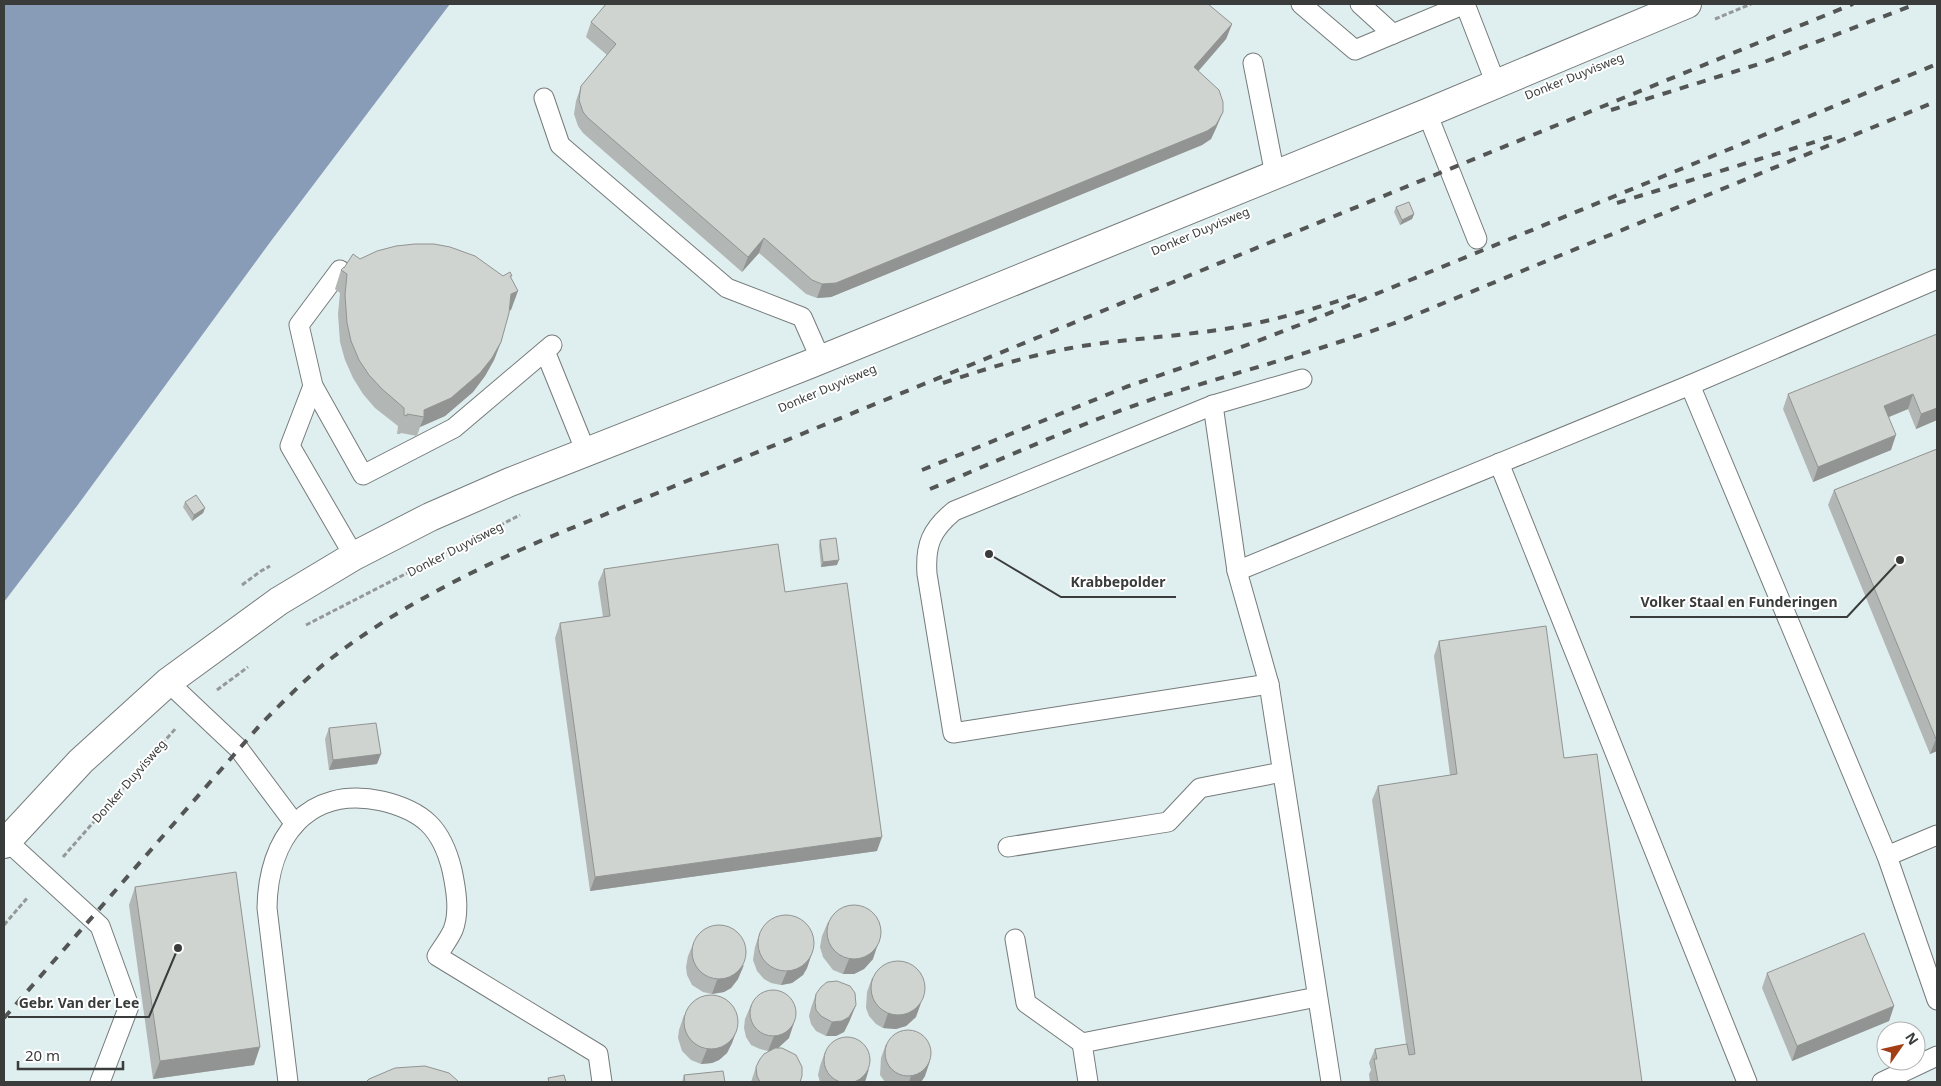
<svg xmlns="http://www.w3.org/2000/svg" width="1941" height="1086" viewBox="0 0 1941 1086" font-family="'Noto Sans',sans-serif">
<style>
.built{fill:#dfeeee;fill-rule:evenodd}
.water{fill:#889cb7}
.lines{fill:none;stroke-linecap:round;stroke-linejoin:round}
.service-casing{stroke:#767b7b;stroke-width:21}
.minor-casing{stroke:#767b7b;stroke-width:30}
.path{stroke:#959898;stroke-width:3;stroke-dasharray:5 2.5;stroke-linecap:butt}
.service{stroke:#fff;stroke-width:19}
.minor{stroke:#fff;stroke-width:28}
.rail{stroke:#535655;stroke-width:4;stroke-dasharray:9 9;stroke-linecap:butt}
.wall{fill:#b2b6b4}
.shaded-wall{fill:#919492}
.building{fill:#cfd4d1;stroke:#919492}
.labels{text-anchor:middle;dominant-baseline:central;stroke-width:4;stroke-linejoin:round;paint-order:stroke}
.street-label{font-size:12px;fill:#3a3c3c;stroke:#fff}
.leader{fill:none;stroke:#3a3c3c;stroke-width:2}
.callout-dot{fill:#3a3c3c;stroke:#fff;stroke-width:2}
.callout-label{font-size:14px;text-anchor:middle;font-weight:bold;fill:#3a3c3c;stroke:#fff;stroke-width:4;stroke-linejoin:round;paint-order:stroke}
</style>
<rect width="100%" height="100%" fill="#f5fbfa"/>
<path class="built" d="M 450,4 L 1937,4 L 1937,1082 L 4,1082 L 4,602 L 77,506 L 271,241 ZM 1886,1031 L 1916,1031 L 1916,1061 L 1886,1061 Z"/>
<polygon class="water" points="4,4 450,4 271,241 77,506 4,602"/>
<g class="lines">
<g class="service-casing">
<g id="service">
<polyline points="1301,4 1355,50 1393,34"/>
<polyline points="1360,4 1393,34 1465,4"/>
<polyline points="1465,4 1496,84"/>
<polyline points="1253,63 1275,175"/>
<polyline points="544,98 560,145 727,288 802,317 821,360"/>
<polyline points="1427,113 1477,239"/>
<polyline points="340,270 299,325 313,386 363,475 454,428 552,345"/>
<polyline points="545,351 586,452"/>
<polyline points="1690,385 1887,856 1937,1000"/>
<polyline points="313,386 290,446 354,556"/>
<polyline points="1213,405 1237,571 1269,684 1331,1082"/>
<polyline points="1499,463 1747,1082"/>
<polyline points="1237,571 1690,385 1937,279"/>
<polyline points="168,682 239,749 295,824"/>
<path d="M 1269,684 L 953,733 L 927,574 C 925,545 931,530 954,511 L 1213,405 L 1302,379"/>
<polyline points="7,841 100,926 129,1006 100,1082"/>
<polyline points="1008,847 1168,822 1200,788 1282,772"/>
<polyline points="1887,856 1937,835"/>
<polyline points="1015,939 1026,1003 1082,1043 1317,997"/>
<polyline points="1082,1043 1088,1082"/>
<path d="M 288,1082 L 267,908 C 268,838 307,785 382,801 C 424,811 442,829 452,870 C 456,889 460,912 453,930 C 449,939 442,948 437,956 L 598,1054 L 602,1082"/>
<polyline points="1882,1082 1937,1056"/>
</g>
</g>
<g class="minor-casing">
<polyline id="minor" points="4,844 81,761 168,682 279,601 354,556 430,517 510,482 810,364 1427,113 1687,4"/>
</g>
<g class="path">
<polyline points="1715,19 1751,4"/>
<polyline points="242,585 261,571 270,566"/>
<polyline points="306,625 520,515"/>
<polyline points="217,690 248,667"/>
<polyline points="63,857 176,728"/>
<polyline points="4,925 28,897"/>
</g>
<use href="#service" class="service"/>
<use href="#minor" class="minor"/>
<g class="rail">
<polyline points="1611,110 1759,64 1916,4"/>
<polyline points="1617,203 1834,136"/>
<path d="M 943,383 C 985,369 1027,356 1071,348 C 1114,340 1158,338 1202,332 C 1256,326 1308,311 1360,294"/>
<polyline points="922,470 1126,387 1239,348 1315,319 1937,64"/>
<path d="M 930,489 C 1007,457 1083,422 1162,396 C 1241,371 1322,350 1400,321 L 1937,101"/>
<path d="M 4,1018 L 260,725 C 282,703 304,680 329,660 C 395,609 469,572 545,539 L 1853,4"/>
</g>
</g>
<g class="wall">
<polygon points="591,22 1232,24 1226,39 1198,71 1217,126 1211,139 1202,145 831,297 817,298 806,294 759,253 742,272 583,133 578,126 574,114 576,101 581,86 607,55 586,37"/>
<polygon points="1396,207 1414,214 1412,219 1400,225 1394,212"/>
<polygon points="360,259 503,276 511,278 511,310 509,310 501,342 494,360 485,376 473,392 445,416 420,427 417,436 401,433 400,434 397,434 398,426 375,408 363,394 353,378 345,360 340,342 338,314 340,293 335,289 341,270"/>
<polygon points="1937,334 1937,420 1916,429 1908,409 1889,417 1891,450 1813,482 1783,409 1788,394"/>
<polygon points="1937,449 1937,751 1930,754 1828,505 1834,490"/>
<polygon points="185,502 205,508 203,513 192,521 183,507"/>
<polygon points="820,540 837,565 821,567 819,545"/>
<polygon points="604,569 785,592 877,851 590,891 555,638 560,623 603,617 598,583"/>
<polygon points="1439,641 1564,758 1642,1082 1370,1082 1369,1074 1371,1070 1369,1063 1375,1049 1406,1044 1372,800 1378,786 1450,775 1434,656"/>
<polygon points="329,728 377,764 329,770 325,739"/>
<polygon points="135,887 254,1065 153,1079 129,905"/>
<polygon points="828,922 873,959 864,969 854,974 843,974 833,970 823,957 820,947 822,936"/>
<polygon points="760,932 812,953 807,968 803,975 792,983 781,985 771,983 764,979 757,971 753,960 755,947"/>
<polygon points="694,942 738,979 731,988 724,992 712,994 703,992 692,985 687,975 686,967 688,956"/>
<polygon points="1767,973 1894,1006 1889,1021 1792,1061 1762,988"/>
<polygon points="872,978 916,1017 906,1026 896,1029 883,1028 876,1024 869,1016 866,1008 867,992"/>
<polygon points="816,994 850,1020 844,1032 836,1036 826,1036 816,1031 811,1024 809,1016 811,1008"/>
<polygon points="751,1005 789,1038 778,1048 800,1082 751,1082 756,1067 771,1050 768,1051 760,1049 751,1045 746,1037 744,1028 745,1019"/>
<polygon points="684,1015 737,1029 732,1043 727,1053 719,1060 712,1063 701,1064 691,1060 682,1051 678,1038 679,1030"/>
<polygon points="886,1044 925,1076 921,1082 885,1082 880,1075 881,1058"/>
<polygon points="825,1052 865,1082 820,1082 818,1075 820,1066"/>
<polygon points="684,1075 725,1082 682,1082"/>
</g>
<g class="shaded-wall">
<polygon points="1232,24 1226,39 1189,82 1194,67"/>
<polygon points="1223,112 1217,126 1211,139 1202,145 831,297 817,298 822,284"/>
<polygon points="1414,214 1412,219 1400,225 1402,220"/>
<polygon points="764,238 759,253 742,272 748,257"/>
<polygon points="518,291 511,310 504,313 511,294"/>
<polygon points="501,342 494,360 485,376 473,392 445,416 420,427 424,417 424,410"/>
<polygon points="1913,394 1908,409 1879,421 1884,406"/>
<polygon points="1937,408 1937,420 1916,429 1921,414"/>
<polygon points="1896,435 1891,450 1813,482 1818,467"/>
<polygon points="205,508 203,513 192,521 194,515"/>
<polygon points="839,560 837,565 821,567 823,562"/>
<polygon points="1937,738 1937,751 1930,754 1936,739"/>
<polygon points="381,754 377,764 329,770 333,760"/>
<polygon points="882,837 877,851 590,891 595,877"/>
<polygon points="878,944 873,959 864,969 854,974 843,974 849,959"/>
<polygon points="812,953 807,968 803,975 792,983 781,985 787,971"/>
<polygon points="744,965 738,979 731,988 724,992 712,994 717,980"/>
<polygon points="921,1003 916,1017 906,1026 896,1029 883,1028 888,1013"/>
<polygon points="856,1005 850,1020 844,1032 836,1036 826,1036 832,1022"/>
<polygon points="1894,1006 1889,1021 1792,1061 1797,1046"/>
<polygon points="794,1023 789,1038 777,1049 768,1051 774,1036"/>
<polygon points="737,1029 732,1043 727,1053 719,1060 712,1063 701,1064 707,1049"/>
<polygon points="260,1047 254,1065 153,1079 160,1061"/>
<polygon points="930,1061 925,1076 921,1082 909,1082 911,1076"/>
<polygon points="869,1069 865,1082 856,1082"/>
</g>
<g class="building">
<polygon points="606,4 1208,4 1232,24 1194,67 1219,90 1223,102 1223,112 1216,125 1207,131 836,283 822,284 812,280 764,238 748,257 588,118 583,112 579,100 581,86 616,44 591,22"/>
<polygon points="1409,202 1414,214 1402,220 1396,207"/>
<polygon points="415,244 434,244 450,247 475,256 503,276 510,272 512,276 510,276 518,291 511,294 509,313 501,342 492,358 480,373 451,398 424,410 424,417 407,414 407,416 404,415 404,408 382,389 369,375 359,360 351,341 347,323 345,295 347,274 341,270 344,267 344,268 353,254 360,259 377,251 396,246"/>
<polygon points="1937,334 1937,408 1921,414 1913,394 1884,406 1896,435 1818,467 1788,394"/>
<polygon points="1937,449 1937,738 1936,739 1834,490"/>
<polygon points="196,495 205,508 194,515 185,502"/>
<polygon points="836,538 839,560 823,562 820,540"/>
<polygon points="778,544 785,592 847,583 882,837 595,877 560,623 610,616 604,569"/>
<polygon points="1546,626 1564,758 1597,754 1642,1082 1378,1082 1374,1059 1377,1059 1375,1049 1407,1044 1409,1055 1415,1054 1378,786 1457,774 1439,641"/>
<polygon points="376,723 381,754 333,760 329,728"/>
<polygon points="236,872 260,1047 160,1061 135,887"/>
<circle cx="854" cy="932" r="27"/>
<circle cx="786" cy="943" r="28"/>
<circle cx="719" cy="952" r="27"/>
<polygon points="1864,933 1894,1006 1797,1046 1767,973"/>
<circle cx="898" cy="988" r="27"/>
<polygon points="837,981 850,986 855,993 856,1005 849,1017 842,1021 832,1022 821,1016 816,1010 815,1002 816,994 821,987 827,982"/>
<circle cx="773" cy="1013" r="23"/>
<circle cx="711" cy="1022" r="27"/>
<circle cx="908" cy="1053" r="23"/>
<circle cx="847" cy="1060" r="23"/>
<polygon points="775,1048 782,1048 796,1055 802,1067 802,1076 800,1082 760,1082 757,1076 756,1067 760,1059 764,1054"/>
<polygon points="425,1066 449,1073 459,1082 366,1082 369,1079 395,1068"/>
<polygon points="723,1071 725,1082 685,1082 684,1075"/>
<polygon points="564,1075 566,1082 549,1082 548,1078"/>
</g>
<g class="labels">
<g class="street-label">
<text transform="translate(1574 76) rotate(-22)">Donker Duyvisweg</text>
<text transform="translate(1200 231) rotate(-23)">Donker Duyvisweg</text>
<text transform="translate(827 388) rotate(-23)">Donker Duyvisweg</text>
<text transform="translate(455 549) rotate(-27)">Donker Duyvisweg</text>
<text transform="translate(129 781) rotate(-49)">Donker Duyvisweg</text>
</g>
</g>
<path class="leader" d="M989 554L1061 597H1176M1900 560L1847 617H1630M178 948L149 1017H8"/>
<g class="callout-dot">
<circle cx="989" cy="554" r="5"/>
<circle cx="1900" cy="560" r="5"/>
<circle cx="178" cy="948" r="5"/>
</g>
<g class="callout-label">
<text x="1118" y="587">Krabbepolder</text>
<text x="1739" y="607">Volker Staal en Funderingen</text>
<text x="79" y="1008">Gebr. Van der Lee</text>
</g>
<rect width="1941" height="1086" fill="none" stroke="#3a3c3c" stroke-width="10"/>
<g transform="translate(1901 1046) rotate(56)"><circle r="24" fill="#ffffff" stroke="#b0b1b1"/>
<path d="M0-4L9 19L0 12L-9 19Z" fill="#a33e14"/>
<text y="-8" font-size="14" font-weight="bold" text-anchor="middle" fill="#3a3c3c">N</text>
</g>
<path d="M18 1061v8h105v-8" fill="none" stroke="#3a3c3c" stroke-width="2.5"/>
<text x="25" y="1061" font-size="15" fill="#3a3c3c" stroke="#ffffff" stroke-width="4" paint-order="stroke">20 m</text>
</svg>
